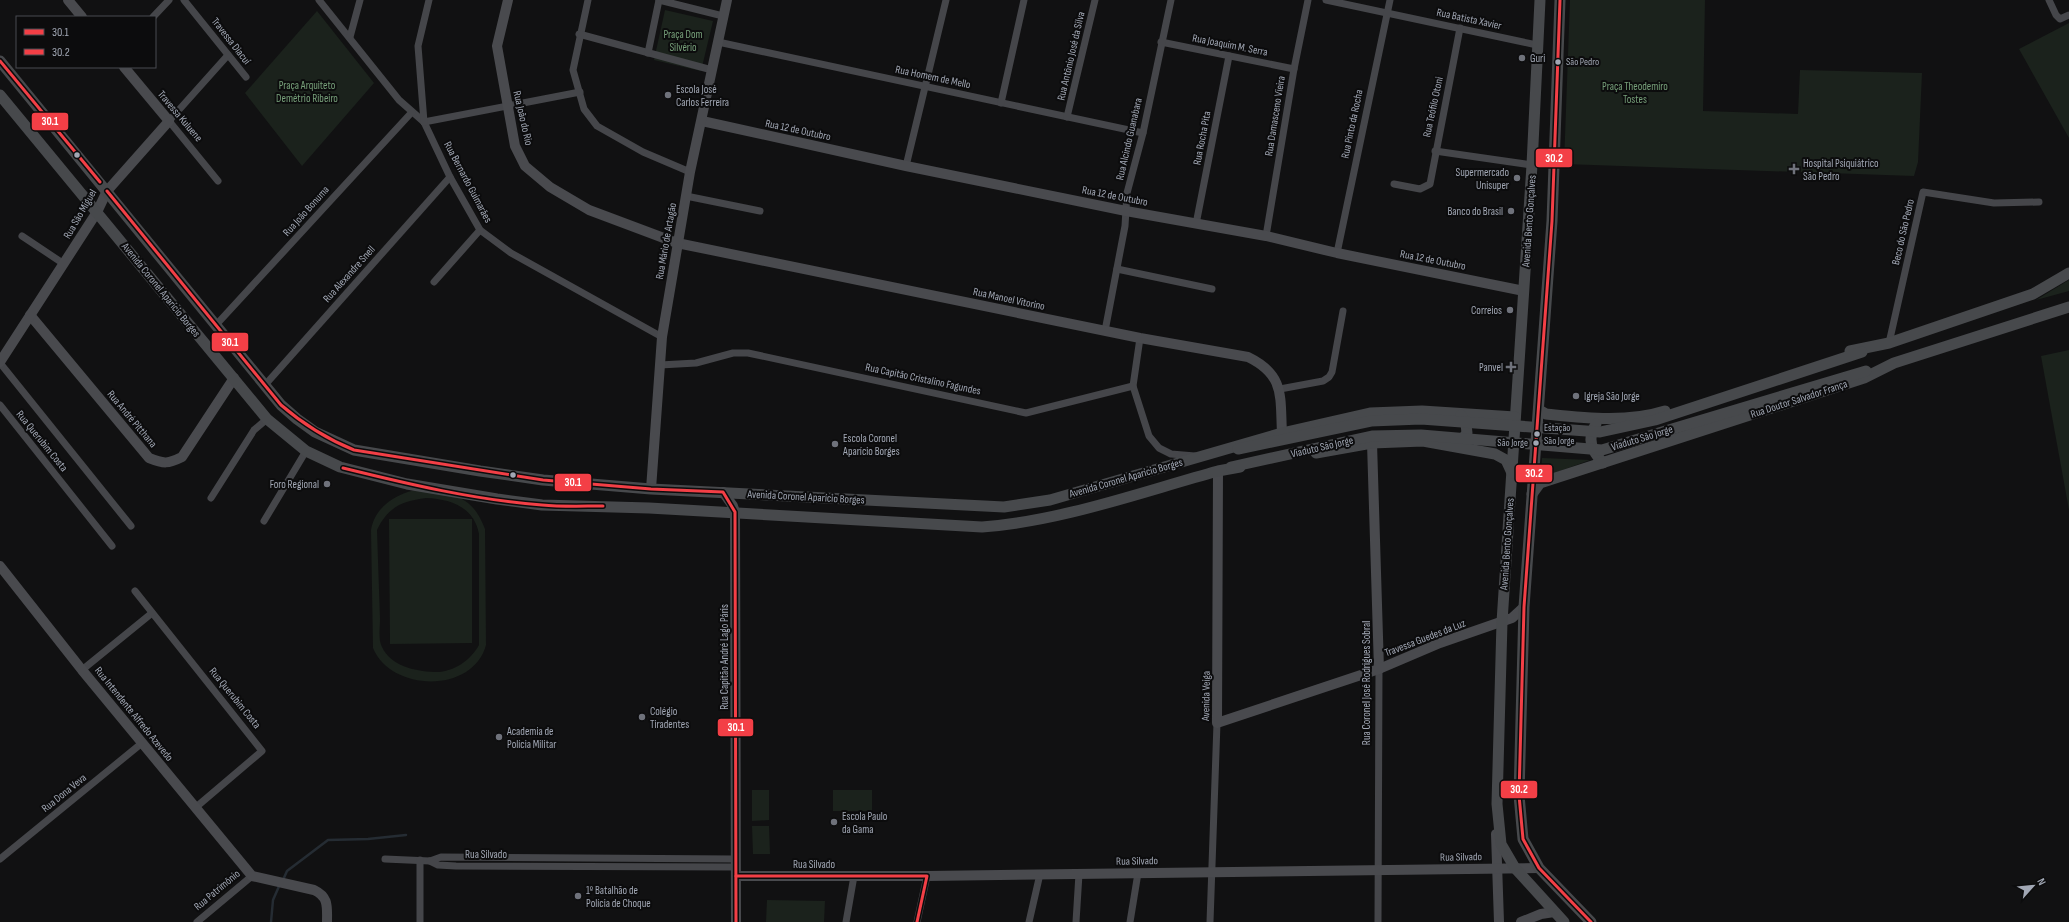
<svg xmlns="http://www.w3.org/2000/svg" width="2069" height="922" viewBox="0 0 2069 922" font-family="'Sofia Sans Condensed',sans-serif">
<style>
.green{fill:#1b221c;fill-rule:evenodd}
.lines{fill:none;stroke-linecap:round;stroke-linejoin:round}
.stream{stroke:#252c33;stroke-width:2.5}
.street{stroke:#45464a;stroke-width:7}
.secondary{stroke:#494a4e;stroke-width:10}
.primary{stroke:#47494c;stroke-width:11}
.primary-bridge{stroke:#47494c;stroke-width:11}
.bus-1-casing{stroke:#0c0c0d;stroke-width:6}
.bus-2-casing{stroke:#0c0c0d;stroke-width:6}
.bus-1{stroke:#f33f46;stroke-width:3}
.bus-2{stroke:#f33f46;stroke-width:3}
.poi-dot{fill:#6f727b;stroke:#0c0c0d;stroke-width:1.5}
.bus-dot{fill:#a1a7b4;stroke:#0c0c0d;stroke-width:1.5}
.labels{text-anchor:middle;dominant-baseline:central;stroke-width:4;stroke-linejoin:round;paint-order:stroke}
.bus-label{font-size:10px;fill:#a1a7b4;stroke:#0c0c0d;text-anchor:start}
.street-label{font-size:11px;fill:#a1a7b4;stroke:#0c0c0d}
.park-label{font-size:11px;fill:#77a07a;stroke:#0c0c0d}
.poi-label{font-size:11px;fill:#a1a7b4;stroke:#0c0c0d;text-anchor:start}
.line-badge{stroke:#0c0c0d;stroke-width:1.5}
.badge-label{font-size:11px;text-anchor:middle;font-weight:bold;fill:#fff}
</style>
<rect width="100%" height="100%" fill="#111112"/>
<g class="green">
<polygon points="1570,0 1705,0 1703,111 1798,114 1800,70 1922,73 1918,162 1914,176 1564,164"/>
<polygon points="665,10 713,21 701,71 654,60"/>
<polygon points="317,11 374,83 302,166 245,93"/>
<polygon points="2069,23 2069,138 2019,49"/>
<polygon points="2069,280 2069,291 2036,300"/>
<polygon points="2069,350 2069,510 2041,356"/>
<polygon points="1542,458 1590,460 1541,478"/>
<path d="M 420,489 C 454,496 471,493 485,529 L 486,645 C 473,694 391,692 373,648 L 371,530 C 375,506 397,493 420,489 ZM 426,498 C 451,499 474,507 479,534 L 479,645 C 471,660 453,673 434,672 C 414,671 391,666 382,647 C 378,640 380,627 380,619 C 379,590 378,560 377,530 C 388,507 402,501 426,498 Z"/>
<polygon points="389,519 472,519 472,643 390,644"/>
<polygon points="769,790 769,820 752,821 752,790"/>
<rect x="833" y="790" width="39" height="21"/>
<polygon points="752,826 769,826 770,854 753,854"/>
<polygon points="767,900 825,901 824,922 766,922"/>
</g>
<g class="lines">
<g class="stream">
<polyline points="283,880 287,871 328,840 368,839 406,835"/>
<polyline points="271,922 273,900 280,884"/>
</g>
<g class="street">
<polyline points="184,0 246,77"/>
<polyline points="319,0 399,100 424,122 450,177 480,230 511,253 662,337"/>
<polyline points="588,0 573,70 584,109 597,126 643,152 690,172"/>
<polyline points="659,0 723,16"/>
<polyline points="1326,0 1537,45"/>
<polyline points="2049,0 2056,15 2060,19 2069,15"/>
<polyline points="153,17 169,0"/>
<polyline points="579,34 712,70"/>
<polyline points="350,37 360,0"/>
<polyline points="718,42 1143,133"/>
<polyline points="1161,42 1294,69"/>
<polyline points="648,53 659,0"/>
<polyline points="1001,103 1024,0"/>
<polyline points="1067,117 1095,0"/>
<polyline points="424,122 580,92"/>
<polyline points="424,122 418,46 429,0"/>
<polyline points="1435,151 1532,165"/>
<polyline points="906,166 946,0"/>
<polyline points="218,181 169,121 228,55"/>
<polyline points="1394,184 1420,189 1430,184 1460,28"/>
<polyline points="686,196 760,211"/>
<polyline points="1196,224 1229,56"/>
<polyline points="22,236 64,264"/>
<polyline points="1266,236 1294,69 1308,0"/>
<polyline points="1337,253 1390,0"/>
<polyline points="1117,269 1212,289"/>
<polyline points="434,282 480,230"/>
<polyline points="216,325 412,112"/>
<polyline points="1105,331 1125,226 1127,193 1143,133 1171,0"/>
<polyline points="1140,338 1133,386 1149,436 1159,448 1171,454 1195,456"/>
<polyline points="1889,343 1923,192 1994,203 2039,202"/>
<polyline points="0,363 131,526"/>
<polyline points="660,365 696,363 733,353 748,353 1026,413 1133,386"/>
<polyline points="265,385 450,177"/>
<polyline points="1280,389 1323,381 1329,377 1332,372 1343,311"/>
<polyline points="0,405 112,546"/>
<polyline points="211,498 254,430 267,419"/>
<polyline points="264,521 306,451"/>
<polyline points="135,591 262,751 195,808"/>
<polyline points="82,670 152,613"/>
<polyline points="0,859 142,743"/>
<polyline points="385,859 430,861 441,857 735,859"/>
<polyline points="430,861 438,865 456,866 736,867"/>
<polyline points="197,922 252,876"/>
<polyline points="420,922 420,860"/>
<polyline points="846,922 854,876"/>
<polyline points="917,922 927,876"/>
<polyline points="1029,922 1040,874"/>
<polyline points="1076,922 1079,874"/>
<polyline points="1130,922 1138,873"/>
<polyline points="1210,922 1217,723"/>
<polyline points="1378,922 1379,669"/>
</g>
<g class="secondary">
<polyline points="68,0 82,17"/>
<path d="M 508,0 L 497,46 L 515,146 L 525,166 L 550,187 L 589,210 L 677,243 L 1140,338 L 1248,357 C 1285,375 1280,396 1282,433"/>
<polyline points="702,121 906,166 1126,211 1266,236 1337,253 1524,291"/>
<path d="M 30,315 L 149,458 C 164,464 168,464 182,457 L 234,378"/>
<polyline points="0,362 97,212 107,191 169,121 124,67"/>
<polyline points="1372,443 1379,669"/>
<polyline points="1218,471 1217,723 1379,669 1440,643 1512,618 1524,607"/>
<polyline points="651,489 662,337 690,172 727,0"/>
<polyline points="723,492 733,506 735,512 736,922"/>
<path d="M 0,566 L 82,670 L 252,876 L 314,890 C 329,897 327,907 327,922"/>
<polyline points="1496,834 1499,922"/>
<polyline points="736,876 927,876 1539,868"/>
<polyline points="1521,922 1541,914 1554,912"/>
</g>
<g class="primary">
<polyline points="1540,0 1532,165 1502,622 1497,804 1501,844 1515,868 1564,922"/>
<polyline points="1560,0 1552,221 1524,607 1519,795 1523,839 1539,868 1591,922"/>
<polyline points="0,61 281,405 297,419 315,432 354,450 480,471 543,480 651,489 1004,507 1050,500 1282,433 1370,413 1422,411 1515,417"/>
<path d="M 0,95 L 267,419 L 306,451 L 340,467 L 407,484 L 497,499 L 542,505 L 649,508 L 982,527 C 1062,521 1141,492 1218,471 L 1240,467"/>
<polyline points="1850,351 1889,343 2033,294 2069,273"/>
<path d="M 1539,410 L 1546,414 C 1585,418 1627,423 1665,411"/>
<path d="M 1596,424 C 1586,439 1592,451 1603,463"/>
<polyline points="1458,445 1467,433 1466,424 1461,415"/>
<polyline points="1316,453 1372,443 1423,441 1495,454 1506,460 1512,473"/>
<polyline points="1532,494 1540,483 1864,378 1894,363 2069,307"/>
</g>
<g class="primary-bridge">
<polyline points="1238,449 1371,421 1421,419 1600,432 1655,420 1862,352"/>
<polyline points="1231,467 1372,436 1421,435 1602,450 1866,371"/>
</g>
<g class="bus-1-casing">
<g id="bus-1">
<polyline points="0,61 100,182"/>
<path d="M 107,191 L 281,405 C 303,424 327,439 354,450 L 543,480 L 651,489 L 723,492 L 735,512 L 736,922"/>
<path d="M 343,468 C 408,484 475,500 542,505 C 562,507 583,506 603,506"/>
<polyline points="736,876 927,876 917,922"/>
</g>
</g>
<g class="bus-2-casing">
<polyline id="bus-2" points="1560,0 1552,221 1524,607 1519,795 1523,839 1539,868 1591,922"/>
</g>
<use href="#bus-1" class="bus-1"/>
<use href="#bus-2" class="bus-2"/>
</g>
<g class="poi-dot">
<circle cx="1522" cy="58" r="4"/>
<circle cx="668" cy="95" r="4"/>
<path d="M1792 163h4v4h4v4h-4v4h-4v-4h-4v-4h4z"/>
<circle cx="1517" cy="178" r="4"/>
<circle cx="1511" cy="211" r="4"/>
<circle cx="1510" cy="310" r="4"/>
<path d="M1509 361h4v4h4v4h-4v4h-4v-4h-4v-4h4z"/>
<circle cx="1576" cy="396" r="4"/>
<circle cx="835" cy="444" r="4"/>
<circle cx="327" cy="484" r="4"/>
<circle cx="642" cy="717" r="4"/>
<circle cx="499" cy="737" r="4"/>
<circle cx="834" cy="822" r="4"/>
<circle cx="578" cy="896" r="4"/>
</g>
<g class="bus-dot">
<circle cx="1558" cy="62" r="3.5"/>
<circle cx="77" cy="155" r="3.5"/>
<circle cx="1537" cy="434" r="3.5"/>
<circle cx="1536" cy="443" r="3.5"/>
<circle cx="513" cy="475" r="3.5"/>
</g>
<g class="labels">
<g class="bus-label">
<text x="1566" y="62">São Pedro</text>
<text x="1544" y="428">Estação<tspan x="1544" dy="13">São Jorge</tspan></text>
<text x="1528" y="443" text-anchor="end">São Jorge</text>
</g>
<g class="street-label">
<text transform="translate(1469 19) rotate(12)">Rua Batista Xavier</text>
<text transform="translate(231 41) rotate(52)">Travessa Diacuí</text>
<text transform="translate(1230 45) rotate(11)">Rua Joaquim M. Serra</text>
<text transform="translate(1071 56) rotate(-77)">Rua Antônio José da Silva</text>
<text transform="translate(933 77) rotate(12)">Rua Homem de Mello</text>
<text transform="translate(1433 107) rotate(-78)">Rua Teófilo Otoni</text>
<text transform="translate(180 116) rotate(50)">Travessa Kuluene</text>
<text transform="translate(1275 116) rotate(-81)">Rua Damasceno Vieira</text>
<text transform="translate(523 118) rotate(77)">Rua João do Rio</text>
<text transform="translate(1352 124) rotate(-78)">Rua Pinto da Rocha</text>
<text transform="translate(798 130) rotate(12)">Rua 12 de Outubro</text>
<text transform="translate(1202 138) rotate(-79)">Rua Rocha Pita</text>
<text transform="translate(1129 139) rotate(-77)">Rua Alcindo Guanabara</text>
<text transform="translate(468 182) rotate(62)">Rua Bernardo Guimarães</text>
<text transform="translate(1115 196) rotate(11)">Rua 12 de Outubro</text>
<text transform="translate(306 211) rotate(-48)">Rua João Bonuma</text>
<text transform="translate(80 214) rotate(-60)">Rua São Miguel</text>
<text transform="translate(1529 221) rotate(-86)">Avenida Bento Gonçalves</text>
<text transform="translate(1903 232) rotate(-77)">Beco do São Pedro</text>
<text transform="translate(666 241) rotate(-80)">Rua Mário de Artagão</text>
<text transform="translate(1433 260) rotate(11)">Rua 12 de Outubro</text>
<text transform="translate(349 274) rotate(-48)">Rua Alexandre Snell</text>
<text transform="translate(161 290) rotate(51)">Avenida Coronel Aparício Borges</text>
<text transform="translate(1009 299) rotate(12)">Rua Manoel Vitorino</text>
<text transform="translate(923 379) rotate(12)">Rua Capitão Cristalino Fagundes</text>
<text transform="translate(1799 399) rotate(-18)">Rua Doutor Salvador França</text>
<text transform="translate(132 419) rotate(50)">Rua André Pitthana</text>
<text transform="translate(1642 438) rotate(-17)">Viaduto São Jorge</text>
<text transform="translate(42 441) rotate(51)">Rua Querubim Costa</text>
<text transform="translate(1322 447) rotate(-13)">Viaduto São Jorge</text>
<text transform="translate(1126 478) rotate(-16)">Avenida Coronel Aparício Borges</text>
<text transform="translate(806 497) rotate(3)">Avenida Coronel Aparício Borges</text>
<text transform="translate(1507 544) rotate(-86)">Avenida Bento Gonçalves</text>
<text transform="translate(1425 638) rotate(-21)">Travessa Guedes da Luz</text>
<text transform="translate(724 657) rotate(-90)">Rua Capitão André Lago Páris</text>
<text transform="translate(1366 683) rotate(-90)">Rua Coronel José Rodrigues Sobral</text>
<text transform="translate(1206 696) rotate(-89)">Avenida Veiga</text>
<text transform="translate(235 698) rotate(51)">Rua Querubim Costa</text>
<text transform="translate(134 714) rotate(51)">Rua Intendente Alfredo Azevedo</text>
<text transform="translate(64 793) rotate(-39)">Rua Dona Veva</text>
<text x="486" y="854">Rua Silvado</text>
<text transform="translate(1461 857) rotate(-1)">Rua Silvado</text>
<text transform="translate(1137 861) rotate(-1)">Rua Silvado</text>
<text x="814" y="864">Rua Silvado</text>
<text transform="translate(217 890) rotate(-40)">Rua Patrimônio</text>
</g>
<g class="park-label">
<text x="683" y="34">Praça Dom<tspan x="683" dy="13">Silvério</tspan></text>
<text x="307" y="85">Praça Arquiteto<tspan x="307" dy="13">Demétrio Ribeiro</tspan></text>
<text x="1635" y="86">Praça Theodemiro<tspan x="1635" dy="13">Tostes</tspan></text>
</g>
<g class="poi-label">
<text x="1530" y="58">Guri</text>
<text x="676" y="89">Escola José<tspan x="676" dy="13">Carlos Ferreira</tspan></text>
<text x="1803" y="163">Hospital Psiquiátrico<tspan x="1803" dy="13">São Pedro</tspan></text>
<text x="1509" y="172" text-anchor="end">Supermercado<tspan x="1509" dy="13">Unisuper</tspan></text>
<text x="1503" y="211" text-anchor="end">Banco do Brasil</text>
<text x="1502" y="310" text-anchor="end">Correios</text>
<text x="1503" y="367" text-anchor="end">Panvel</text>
<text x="1584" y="396">Igreja São Jorge</text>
<text x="843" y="438">Escola Coronel<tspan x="843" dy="13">Aparício Borges</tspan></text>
<text x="319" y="484" text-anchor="end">Foro Regional</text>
<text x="650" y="711">Colégio<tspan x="650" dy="13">Tiradentes</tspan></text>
<text x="507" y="731">Academia de<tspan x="507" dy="13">Polícia Militar</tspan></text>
<text x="842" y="816">Escola Paulo<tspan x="842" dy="13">da Gama</tspan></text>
<text x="586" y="890">1º Batalhão de<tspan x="586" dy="13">Polícia de Choque</tspan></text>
</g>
</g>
<g class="line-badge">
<rect x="31" y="112" width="38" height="19" rx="4" fill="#f33f46"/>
<rect x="1535" y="148" width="38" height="20" rx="4" fill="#f33f46"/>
<rect x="211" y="332" width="38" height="20" rx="4" fill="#f33f46"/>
<rect x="1515" y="464" width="38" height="19" rx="4" fill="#f33f46"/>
<rect x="554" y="473" width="38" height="19" rx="4" fill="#f33f46"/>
<rect x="717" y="718" width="37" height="19" rx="4" fill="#f33f46"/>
<rect x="1500" y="780" width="38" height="19" rx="4" fill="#f33f46"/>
</g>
<g class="badge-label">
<text x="50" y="125">30.1</text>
<text x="1554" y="162">30.2</text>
<text x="230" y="346">30.1</text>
<text x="1534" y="477">30.2</text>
<text x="573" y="486">30.1</text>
<text x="736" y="731">30.1</text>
<text x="1519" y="793">30.2</text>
</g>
<rect x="16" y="16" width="140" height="52" fill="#0c0c0d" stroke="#484a50"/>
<rect x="24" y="29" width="20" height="6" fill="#f33f46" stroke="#484a50"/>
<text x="52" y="36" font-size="12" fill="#a1a7b4">30.1</text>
<rect x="24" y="49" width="20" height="6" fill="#f33f46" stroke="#484a50"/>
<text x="52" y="56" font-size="12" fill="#a1a7b4">30.2</text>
<g transform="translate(2033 886) rotate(63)" stroke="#0c0c0d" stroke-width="3" paint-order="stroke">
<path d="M0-3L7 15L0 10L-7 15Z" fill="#a1a7b4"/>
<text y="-6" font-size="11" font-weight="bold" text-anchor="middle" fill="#a1a7b4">N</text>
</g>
</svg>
